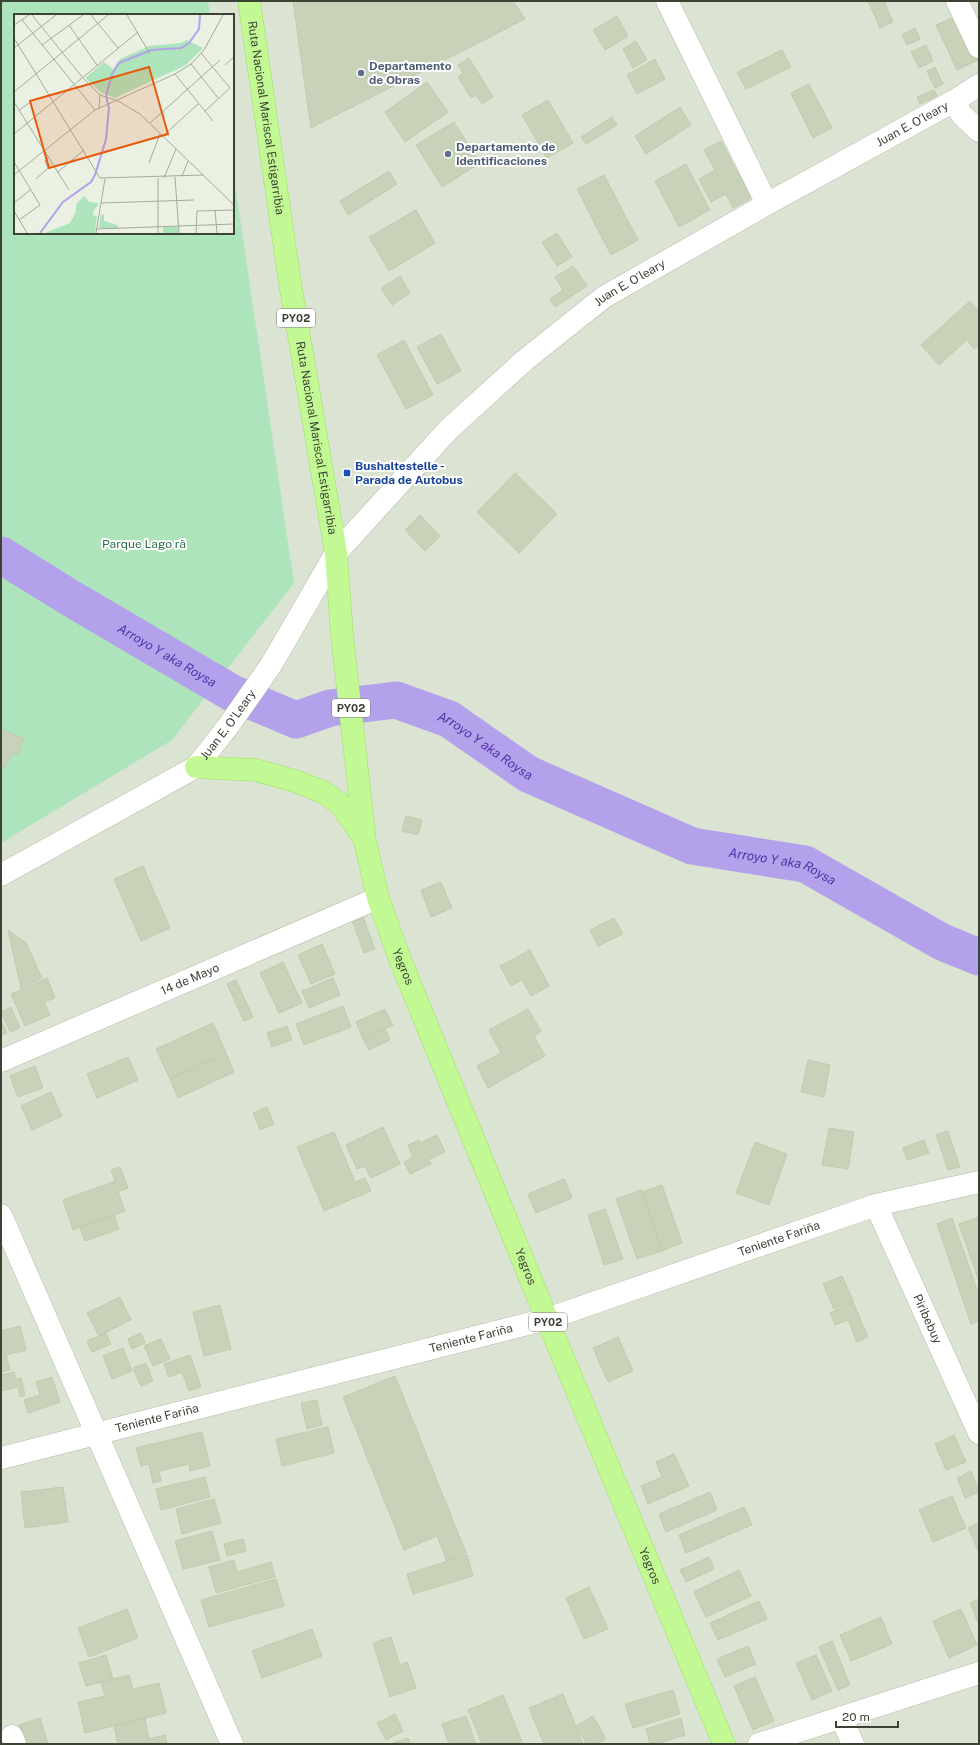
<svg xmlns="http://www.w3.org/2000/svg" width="980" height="1745" viewBox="0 0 980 1745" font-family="'Public Sans',sans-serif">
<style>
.residential{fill:#dbe4d2;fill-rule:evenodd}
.green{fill:#ade4bc}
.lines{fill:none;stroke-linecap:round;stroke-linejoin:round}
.river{stroke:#b3a1ec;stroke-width:37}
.building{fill:#c7d2b9;stroke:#bfccad}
.minor-casing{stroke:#b2bba7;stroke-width:23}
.tertiary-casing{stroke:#b2bba7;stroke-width:23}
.primary-casing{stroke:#9fdd65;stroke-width:23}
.minor{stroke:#fff;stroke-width:22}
.tertiary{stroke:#fff;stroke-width:22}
.primary{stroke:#c3f994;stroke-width:22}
.service-dot{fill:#5c6f8a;stroke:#fff;stroke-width:1.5}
.transit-dot{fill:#1a4fb4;stroke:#fff;stroke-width:1.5}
.labels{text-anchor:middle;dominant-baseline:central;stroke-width:4;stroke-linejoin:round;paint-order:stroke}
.shield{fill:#fff;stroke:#767b71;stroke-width:1}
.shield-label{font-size:11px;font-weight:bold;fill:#3c4234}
.service-label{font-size:12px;font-weight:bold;fill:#4e5e75;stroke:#fff;text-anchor:start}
.street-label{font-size:12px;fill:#3c4234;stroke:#fff}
.transit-label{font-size:12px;font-weight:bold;fill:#164399;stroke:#fff;text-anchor:start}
.park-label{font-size:12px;fill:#2b704a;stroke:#fff}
.water-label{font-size:13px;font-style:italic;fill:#5033a8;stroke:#fff}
.inset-river{fill:none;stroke:#b3a1ec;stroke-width:2}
.inset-road{fill:none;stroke:#a4ab9d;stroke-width:1}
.view{fill:#e8590c;fill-opacity:0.15;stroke:#e8590c;stroke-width:2}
.inset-edge{fill:none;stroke:#3c4234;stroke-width:2}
</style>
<rect width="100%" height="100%" fill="#eaf1e3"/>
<path class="residential" d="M 1,1 L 979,1 L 979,1744 L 1,1744 ZM 15,15 L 233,15 L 233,233 L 15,233 Z"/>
<polygon class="green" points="1,1 208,1 210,15 15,15 15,233 233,233 233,171 294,583 172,740 1,843"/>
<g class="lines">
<path class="river" id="s1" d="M 1,555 L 72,599 L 232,693 L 296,720 L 330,708 L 396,700 L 449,719 L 528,774 L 692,846 L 805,864 L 942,942 L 979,957"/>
</g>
<g class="building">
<polygon points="293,1 513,1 525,19 311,128"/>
<polygon points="868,1 884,1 893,22 880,28"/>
<polygon points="958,15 978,60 957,70 936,25"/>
<polygon points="617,16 628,36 605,50 593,30"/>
<polygon points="915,28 920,39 907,45 902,35"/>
<polygon points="636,41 647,60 633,68 623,49"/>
<polygon points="926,45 933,61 919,68 911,52"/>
<polygon points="782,50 791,67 746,89 737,72"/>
<polygon points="469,58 493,97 482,104 476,95 471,98 458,77 463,73 458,65"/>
<polygon points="655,59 665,79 637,94 627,75"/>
<polygon points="935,67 943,84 935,88 927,71"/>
<polygon points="427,82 448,112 405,142 385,112"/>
<polygon points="809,84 832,128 813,138 791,93"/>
<polygon points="934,90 937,96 920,104 917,97"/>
<polygon points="548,100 573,143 547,158 522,115"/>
<polygon points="680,107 691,125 646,154 635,136"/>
<polygon points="612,117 617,125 586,144 581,137"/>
<polygon points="454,122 480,163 442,187 416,145"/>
<polygon points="721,141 751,198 733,208 726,194 711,202 699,179 715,170 704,150"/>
<polygon points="686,164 710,210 679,227 655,181"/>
<polygon points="389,171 397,184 348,215 340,201"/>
<polygon points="604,175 638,240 611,255 577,189"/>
<polygon points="416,210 435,243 389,271 369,237"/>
<polygon points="557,233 572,257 557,266 542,242"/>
<polygon points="573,266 587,286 555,307 550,299 563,290 555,277"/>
<polygon points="400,276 410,293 392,305 381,288"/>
<polygon points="970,301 979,311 979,345 974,349 967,340 939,365 921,345"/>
<polygon points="441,334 461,371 437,384 417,347"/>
<polygon points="404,340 433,395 406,409 377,355"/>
<polygon points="515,473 557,514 519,553 477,512"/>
<polygon points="420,515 440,536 425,551 405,530"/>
<polygon points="1,729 24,739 17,755 12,753 5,768 1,766"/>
<polygon points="406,816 422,820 418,835 402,831"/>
<polygon points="143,866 170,928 141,941 114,879"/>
<polygon points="441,882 452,908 431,917 421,890"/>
<polygon points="362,914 375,949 364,953 351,918"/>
<polygon points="614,918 623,934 598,946 590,930"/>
<polygon points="8,930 26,943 42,978 21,988"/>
<polygon points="322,944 335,974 311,984 298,955"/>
<polygon points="530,950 549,986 531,996 522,980 511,986 500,966"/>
<polygon points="283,962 302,1003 279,1013 260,973"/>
<polygon points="47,978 55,998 44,1002 50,1015 25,1026 11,994"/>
<polygon points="333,978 340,995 309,1008 302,991"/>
<polygon points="236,980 253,1017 244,1021 227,984"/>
<polygon points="343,1006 351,1027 304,1045 296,1024"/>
<polygon points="11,1007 20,1028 10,1032 1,1012"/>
<polygon points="385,1009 393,1025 363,1039 356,1022"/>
<polygon points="528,1009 541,1031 534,1036 545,1056 488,1088 477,1066 501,1053 489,1030"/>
<polygon points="1,1020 7,1033 1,1035"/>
<polygon points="213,1023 226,1053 170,1079 156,1049"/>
<polygon points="287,1026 292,1040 272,1047 267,1033"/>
<polygon points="385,1029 390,1040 369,1050 363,1039"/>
<polygon points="226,1053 234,1072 178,1098 170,1079"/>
<polygon points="128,1057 138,1080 97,1098 87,1074"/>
<polygon points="808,1060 830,1065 824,1097 801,1092"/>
<polygon points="35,1066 43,1088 18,1097 10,1076"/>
<polygon points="51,1092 62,1116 32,1130 21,1106"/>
<polygon points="267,1107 274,1124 260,1130 253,1113"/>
<polygon points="383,1127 400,1164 371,1178 365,1166 357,1169 346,1145"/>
<polygon points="829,1128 854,1132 848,1169 822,1165"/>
<polygon points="948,1131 960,1167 948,1170 936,1135"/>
<polygon points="334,1132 355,1182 365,1178 371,1191 324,1211 297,1147"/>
<polygon points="437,1135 445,1152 430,1159 422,1142"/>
<polygon points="419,1140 431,1164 410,1174 404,1162 413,1157 408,1145"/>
<polygon points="924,1140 929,1153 907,1160 903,1148"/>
<polygon points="755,1142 787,1154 769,1205 736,1193"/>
<polygon points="120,1167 128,1188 118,1192 125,1211 73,1230 63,1200 115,1181 111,1170"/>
<polygon points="564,1179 572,1198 536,1213 528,1194"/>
<polygon points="662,1185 682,1243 662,1251 642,1192"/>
<polygon points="641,1190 662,1251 637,1259 616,1199"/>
<polygon points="605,1209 623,1259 604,1265 588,1215"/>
<polygon points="114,1215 119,1229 85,1241 80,1228"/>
<polygon points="979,1217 979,1282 959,1224"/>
<polygon points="952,1218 979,1295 979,1321 971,1324 937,1224"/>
<polygon points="842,1276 853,1301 834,1309 823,1284"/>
<polygon points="120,1297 131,1320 99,1336 87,1313"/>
<polygon points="853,1302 868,1337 857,1342 848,1320 835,1325 830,1313"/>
<polygon points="220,1305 231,1349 204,1356 193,1312"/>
<polygon points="20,1326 26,1350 6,1355 10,1370 1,1372 1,1331"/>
<polygon points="106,1333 111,1344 92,1352 87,1341"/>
<polygon points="141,1333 145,1343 132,1349 128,1339"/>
<polygon points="618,1337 633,1371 608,1382 593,1348"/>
<polygon points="161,1339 170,1359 153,1366 144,1346"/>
<polygon points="123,1348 132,1371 112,1379 103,1356"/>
<polygon points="190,1355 201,1387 189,1391 182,1372 169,1377 164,1364"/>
<polygon points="146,1363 153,1381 141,1386 133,1368"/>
<polygon points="14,1372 16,1379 21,1378 25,1395 20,1397 18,1387 1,1391 1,1375"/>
<polygon points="395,1376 466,1553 447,1561 437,1536 404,1550 343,1397"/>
<polygon points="52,1377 60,1402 28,1413 24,1400 40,1395 36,1382"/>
<polygon points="317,1400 322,1425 307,1429 301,1403"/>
<polygon points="328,1427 334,1453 282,1466 276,1439"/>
<polygon points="202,1432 210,1466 190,1471 189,1464 159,1471 161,1481 153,1483 149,1464 141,1466 136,1448"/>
<polygon points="954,1435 966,1462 946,1470 935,1444"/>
<polygon points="674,1454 689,1486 648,1504 641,1486 662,1477 656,1462"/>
<polygon points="971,1471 979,1492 965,1498 957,1478"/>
<polygon points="205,1477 210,1497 161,1510 156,1489"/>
<polygon points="63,1487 68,1522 25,1528 21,1492"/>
<polygon points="710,1492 717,1510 666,1532 659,1514"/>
<polygon points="952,1496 966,1528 933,1542 919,1510"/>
<polygon points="214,1499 221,1523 182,1534 176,1509"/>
<polygon points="744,1507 752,1525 686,1553 679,1535"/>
<polygon points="979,1523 979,1549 978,1550 968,1528"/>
<polygon points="212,1531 220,1560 183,1569 175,1541"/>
<polygon points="243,1539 246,1551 227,1556 224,1544"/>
<polygon points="467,1555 473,1576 413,1594 407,1574"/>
<polygon points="709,1557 714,1569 686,1582 680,1570"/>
<polygon points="234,1560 237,1572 271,1562 275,1577 216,1593 209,1567"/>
<polygon points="739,1570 751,1596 706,1617 694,1592"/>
<polygon points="276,1579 284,1606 209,1627 201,1600"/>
<polygon points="589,1587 608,1629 584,1639 566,1598"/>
<polygon points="979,1599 979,1625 970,1603"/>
<polygon points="759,1601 767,1619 718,1640 710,1623"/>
<polygon points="127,1609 138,1638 89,1657 78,1628"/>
<polygon points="961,1609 977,1645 949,1658 933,1621"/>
<polygon points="881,1617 892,1644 851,1661 840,1635"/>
<polygon points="312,1629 322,1656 262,1678 252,1651"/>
<polygon points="391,1637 400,1665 407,1662 416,1688 390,1697 373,1643"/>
<polygon points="832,1641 850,1685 838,1690 819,1647"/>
<polygon points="748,1646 756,1664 725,1677 717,1659"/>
<polygon points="106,1655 113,1679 86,1686 79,1663"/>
<polygon points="816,1655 832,1691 812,1700 796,1663"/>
<polygon points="129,1675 133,1689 159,1683 166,1713 85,1733 78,1702 105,1696 101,1682"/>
<polygon points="755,1677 774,1721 753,1730 734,1686"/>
<polygon points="673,1690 680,1714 633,1728 625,1704"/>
<polygon points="563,1694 583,1744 544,1744 529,1708"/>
<polygon points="503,1695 523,1744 482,1744 468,1710"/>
<polygon points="395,1714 403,1731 386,1740 377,1723"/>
<polygon points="466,1716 476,1744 449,1744 442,1724"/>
<polygon points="593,1716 606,1739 597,1744 587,1744 576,1726"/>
<polygon points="40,1718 48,1744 25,1744 19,1725"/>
<polygon points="681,1718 685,1735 656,1744 650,1744 646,1729"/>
<polygon points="145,1719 149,1739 165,1735 167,1744 118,1744 114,1726"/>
<polygon points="408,1738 410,1744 390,1744"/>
</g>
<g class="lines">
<g class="minor-casing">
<g id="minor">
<polyline points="667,1 767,204"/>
<polyline points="957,1 979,47"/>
<polyline points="954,101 962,115 979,131"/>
<path id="s2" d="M 1,1061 L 378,898"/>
<path id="s3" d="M 876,1205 L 979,1433"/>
<polyline points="1,1215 232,1744"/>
<path id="s4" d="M 1,1458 L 547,1319 L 876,1205 L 979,1182"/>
<polyline points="841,1717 853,1744"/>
<polyline points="12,1736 15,1744"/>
<polyline points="759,1744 979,1673"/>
</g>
</g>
<g class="tertiary-casing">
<g id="tertiary">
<path id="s5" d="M 1,875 L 196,767 L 229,725 L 271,665 L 336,553 L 449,429 L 525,360 L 604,297 L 767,204 L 954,101 L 979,85"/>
</g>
</g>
<g class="primary-casing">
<g id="primary">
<path id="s6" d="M 249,1 L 290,283 L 336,553 L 342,635 L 365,841 L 378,898 L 399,957 L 547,1319 L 724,1744"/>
<polyline points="196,767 256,770 295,781 323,792 341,805 364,838"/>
</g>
</g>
<use href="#minor" class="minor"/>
<use href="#tertiary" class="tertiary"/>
<use href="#primary" class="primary"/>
</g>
<g class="service-dot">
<circle cx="361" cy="73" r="4"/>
<circle cx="448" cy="154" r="4"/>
</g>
<rect class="transit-dot" x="343" y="469" width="8" height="8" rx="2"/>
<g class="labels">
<g class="shield">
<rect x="277" y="309" width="38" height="18" rx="3"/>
<rect x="332" y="699" width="38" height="18" rx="3"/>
<rect x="529" y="1313" width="38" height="18" rx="3"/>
</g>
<g class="shield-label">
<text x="296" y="318">PY02</text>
<text x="351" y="708">PY02</text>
<text x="548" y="1322">PY02</text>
</g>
<g class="service-label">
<text x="369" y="66">Departamento<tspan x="369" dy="14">de Obras</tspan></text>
<text x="456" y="147">Departamento de<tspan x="456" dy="14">Identificaciones</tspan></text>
</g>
<g class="street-label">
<text stroke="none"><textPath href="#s6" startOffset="118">Ruta Nacional Mariscal Estigarribia</textPath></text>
<text stroke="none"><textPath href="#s5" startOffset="1204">Juan E. O´leary</textPath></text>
<text stroke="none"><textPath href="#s5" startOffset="880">Juan E. O´leary</textPath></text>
<text stroke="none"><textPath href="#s6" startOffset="442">Ruta Nacional Mariscal Estigarribia</textPath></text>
<text stroke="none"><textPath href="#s5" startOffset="276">Juan E. O'Leary</textPath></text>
<text stroke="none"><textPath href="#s6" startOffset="980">Yegros</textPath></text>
<text stroke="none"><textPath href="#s2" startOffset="206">14 de Mayo</textPath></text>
<text stroke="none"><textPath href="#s4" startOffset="809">Teniente Fariña</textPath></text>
<text stroke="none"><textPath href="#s6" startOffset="1304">Yegros</textPath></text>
<text stroke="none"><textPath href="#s3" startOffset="125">Piribebuy</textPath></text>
<text stroke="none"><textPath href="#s4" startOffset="485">Teniente Fariña</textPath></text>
<text stroke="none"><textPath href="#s4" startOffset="161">Teniente Fariña</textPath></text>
<text stroke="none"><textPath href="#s6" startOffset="1628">Yegros</textPath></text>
</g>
<g class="transit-label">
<text x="355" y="466">Bushaltestelle -<tspan x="355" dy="14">Parada de Autobus</tspan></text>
</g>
<g class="park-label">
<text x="144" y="544">Parque Lago rã</text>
</g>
<g class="water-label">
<text stroke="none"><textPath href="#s1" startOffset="194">Arroyo Y aka Roysa</textPath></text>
<text stroke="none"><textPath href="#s1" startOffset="542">Arroyo Y aka Roysa</textPath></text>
<text stroke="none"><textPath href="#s1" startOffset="866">Arroyo Y aka Roysa</textPath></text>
</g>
</g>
<g transform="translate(14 14)">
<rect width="220" height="220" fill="#eaf1e3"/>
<path d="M 173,26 L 189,34 L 172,51 L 101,84 L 88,79 L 71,64 L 90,48 L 99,55 L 106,45 L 135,32 L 167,29 ZM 70,182 L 75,188 L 85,189 L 79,198 L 79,201 L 83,202 L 81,219 L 31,219 L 56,209 L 62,198 L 62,190 ZM 87,200 L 90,201 L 90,207 L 103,211 L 105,215 L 85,214 ZM 149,213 L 164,213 L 164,219 L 149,219 Z" fill="#ade4bc"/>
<path class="inset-river" d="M 26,219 L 49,188 L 77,168 L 81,161 L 92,125 L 95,94 L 92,82 L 98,60 L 105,49 L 137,36 L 167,34 L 175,29 L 185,15 L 186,1"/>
<path class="inset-road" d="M 18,1 L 69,64 L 86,81 L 104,87 L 126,100 L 220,191M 77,1 L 104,34M 113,1 L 136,40M 8,6 L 81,96M 0,11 L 15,1M 55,11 L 83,51M 0,24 L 86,164 L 189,161M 28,31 L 69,1M 0,34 L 42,1M 187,39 L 216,74 L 191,97M 177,50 L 205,85M 211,51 L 220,43M 161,60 L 199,107M 0,78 L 94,1M 0,88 L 55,176M 85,94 L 86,81M 5,96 L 17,88M 136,109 L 206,46M 0,120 L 124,18M 149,122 L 184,90M 0,148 L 26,191 L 5,206M 135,149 L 146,120M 44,158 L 70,136M 0,161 L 81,96 L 161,60 L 177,50 L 190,36 L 209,1M 168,162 L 174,147M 161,163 L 165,219M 150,164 L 162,135M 22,165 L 34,154 L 31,147 L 34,144M 0,189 L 16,176M 87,189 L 180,186M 201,196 L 203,219M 0,197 L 13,219M 82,215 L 220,210M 82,219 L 91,165M 144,219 L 144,164M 182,219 L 183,197 L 220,196"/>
<path class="view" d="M 135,53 L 154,120 L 35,154 L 16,87 Z"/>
<rect width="220" height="220" class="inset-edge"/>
</g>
<rect width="980" height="1745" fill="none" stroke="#3c4234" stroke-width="4"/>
<path d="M836 1721v6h62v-6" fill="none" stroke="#3c4234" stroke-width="2"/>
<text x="842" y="1721" font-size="12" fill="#3c4234" stroke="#ffffff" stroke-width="3" paint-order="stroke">20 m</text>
</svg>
